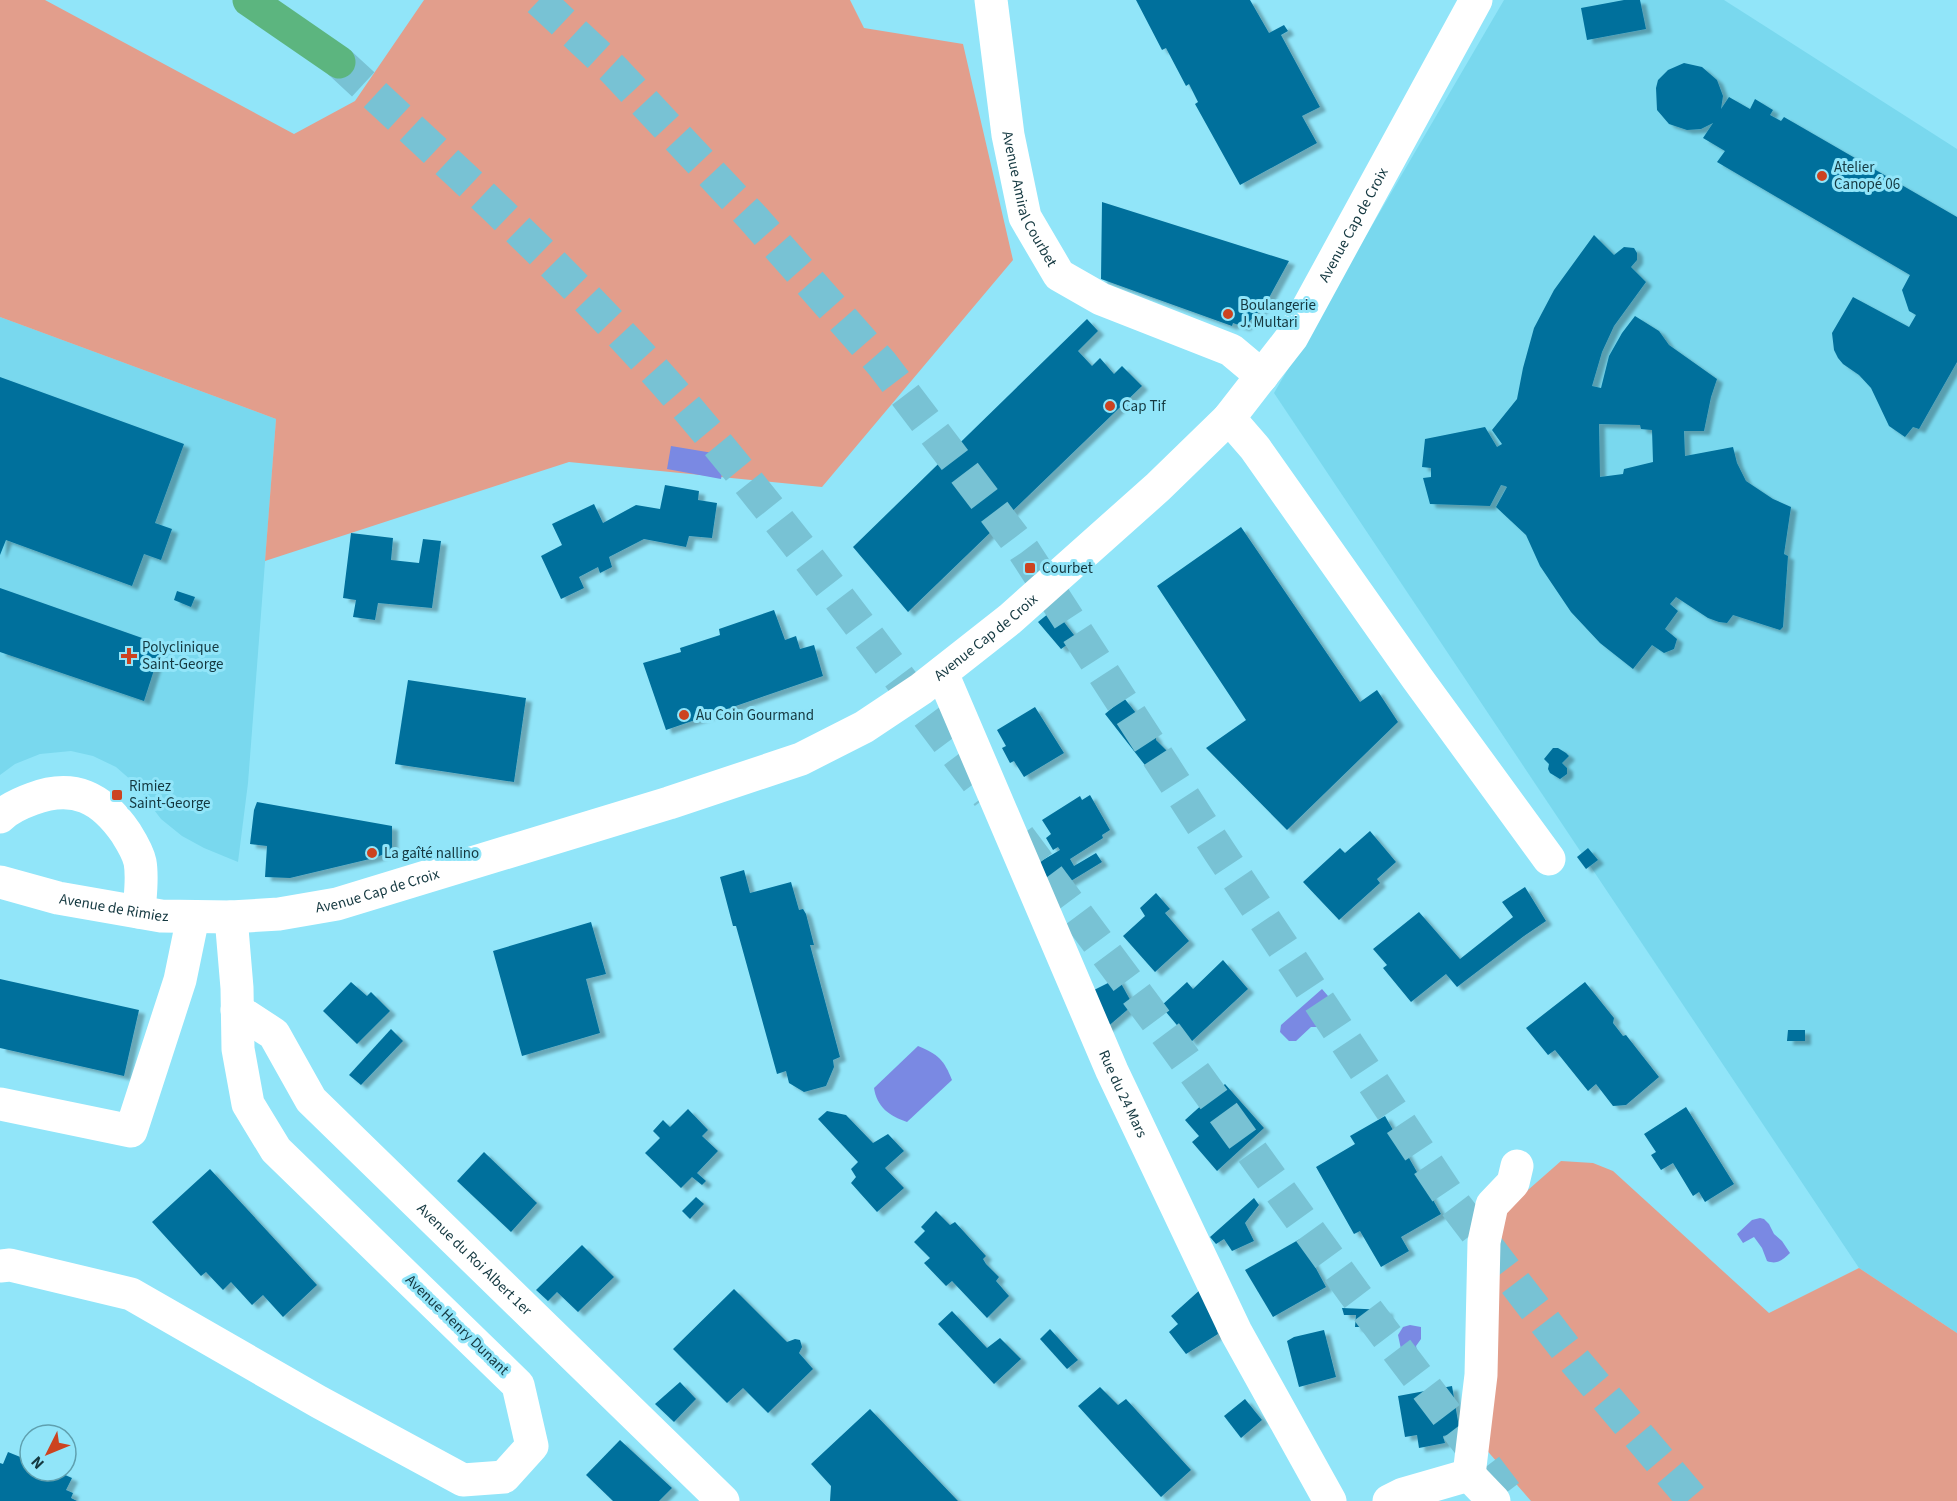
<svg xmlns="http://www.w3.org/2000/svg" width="1957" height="1501" viewBox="0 0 1957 1501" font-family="'Source Sans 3',sans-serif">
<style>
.built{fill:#79d8ee}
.green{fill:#e29e8c}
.water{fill:#7a89e3}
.building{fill:#03709c;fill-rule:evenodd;filter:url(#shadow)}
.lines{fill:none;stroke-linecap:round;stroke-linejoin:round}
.highway-tunnel{stroke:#78c2d4;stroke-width:33;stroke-dasharray:33 16;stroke-linecap:butt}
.minor{stroke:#fff;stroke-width:33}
.highway{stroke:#5cb57f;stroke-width:33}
.poi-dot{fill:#cc4320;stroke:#91e5f9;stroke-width:2}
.labels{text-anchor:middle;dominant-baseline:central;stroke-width:6;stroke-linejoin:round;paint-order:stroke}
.poi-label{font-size:15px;fill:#143840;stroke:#91e5f9;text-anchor:start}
.street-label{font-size:15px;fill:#143840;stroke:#91e5f9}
</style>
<defs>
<filter id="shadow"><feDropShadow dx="6" dy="4" stdDeviation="1.5" flood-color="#0004"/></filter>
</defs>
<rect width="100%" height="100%" fill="#91e5f9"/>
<g class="built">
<polygon points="1504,0 1724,0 1957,149 1957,1333 1859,1268 1274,393"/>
<polygon points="0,317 276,419 248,783 238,862 204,848 182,836 161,819 148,802 140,788 116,767 93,756 71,751 40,754 15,764 0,775"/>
</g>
<g class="green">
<polygon points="0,0 45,0 294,134 355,101 424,0 850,0 864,28 963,44 1013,260 822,487 569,462 265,561 276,419 0,317"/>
<polygon points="1561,1161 1593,1163 1613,1171 1769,1313 1859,1268 1957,1333 1957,1501 1531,1501 1470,1431 1480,1232"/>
</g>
<g class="water">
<polygon points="671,446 725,455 721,479 667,469"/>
<polygon points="1322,989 1340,1010 1320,1027 1311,1027 1296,1041 1289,1041 1280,1032 1281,1025"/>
<path d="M 918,1046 C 938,1054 944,1060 952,1080 L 907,1122 C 889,1116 877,1107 874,1088 Z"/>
<path d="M 1760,1218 L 1764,1219 L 1769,1224 L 1774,1234 L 1782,1241 L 1790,1253 C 1783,1260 1777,1265 1767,1261 L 1762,1248 L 1754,1237 L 1743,1243 L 1737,1234 L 1752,1220 Z"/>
<polygon points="1410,1325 1421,1327 1421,1339 1416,1346 1418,1354 1415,1365 1406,1369 1399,1366 1401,1349 1398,1335 1403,1327"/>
</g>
<g class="building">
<polygon points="1136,0 1250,0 1269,33 1284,25 1288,31 1281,35 1320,107 1302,116 1317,143 1240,185 1195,104 1198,102 1189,84 1186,86 1166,48 1162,50"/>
<polygon points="1624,0 1640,0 1646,29 1587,40 1581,8"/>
<polygon points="1684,63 1702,67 1717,80 1723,96 1721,109 1729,97 1750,109 1755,99 1773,110 1770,115 1781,121 1784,117 1957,217 1957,362 1919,429 1913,427 1905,437 1889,426 1871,388 1859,375 1843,364 1838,358 1834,350 1832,333 1853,297 1909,327 1916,315 1909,311 1902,290 1910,275 1717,162 1725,151 1703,138 1713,123 1701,129 1687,130 1669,124 1657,110 1656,88 1658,80 1668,70"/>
<polygon points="1102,202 1289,261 1265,305 1244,327 1233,323 1232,326 1101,279"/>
<path d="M 1594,235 L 1614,255 L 1624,247 L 1634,248 L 1637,253 L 1637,260 L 1631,267 L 1646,282 L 1614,326 L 1602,352 L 1592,386 L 1601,388 L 1609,356 L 1622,333 L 1635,316 L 1659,331 L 1669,345 L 1717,379 L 1711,397 L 1704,431 L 1684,431 L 1685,456 L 1733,447 L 1737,463 L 1746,481 L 1773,499 L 1791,507 L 1784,554 L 1788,556 L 1783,627 L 1780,630 L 1733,615 L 1727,623 L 1719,622 L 1708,618 L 1676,597 L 1670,604 L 1678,611 L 1665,629 L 1677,639 L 1674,649 L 1664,653 L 1652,645 L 1633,669 L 1600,643 L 1571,612 L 1540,566 L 1526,535 L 1496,507 L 1507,487 L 1505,486 L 1501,485 L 1490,506 L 1430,504 L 1423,478 L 1431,477 L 1431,468 L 1422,467 L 1425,439 L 1485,427 L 1497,447 L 1502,444 L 1492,430 L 1517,399 L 1523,368 L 1534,328 L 1554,290 ZM 1599,424 L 1640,425 L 1641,429 L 1652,430 L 1653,462 L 1624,469 L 1623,474 L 1600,477 Z"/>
<polygon points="1087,319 1098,331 1078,351 1092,366 1100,358 1114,374 1122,366 1142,386 908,612 853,547"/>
<polygon points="0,377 184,444 155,523 172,529 161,560 144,554 132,586 6,540 0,555"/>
<polygon points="665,485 699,491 698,500 717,503 712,538 689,536 686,547 644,539 609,557 612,567 600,573 598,567 579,577 584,588 561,599 541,556 562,545 552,524 594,504 603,523 636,505 660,509"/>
<polygon points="1241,527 1360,702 1377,690 1398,722 1287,830 1206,748 1246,720 1157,586"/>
<polygon points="351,533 393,538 391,560 419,563 423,539 441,541 432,608 378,603 375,620 353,617 356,600 343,598"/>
<polygon points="0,588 162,645 144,701 0,652"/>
<polygon points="177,591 195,597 191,607 174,600"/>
<polygon points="1054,609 1084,648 1077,654 1068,644 1061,649 1038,622"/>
<polygon points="774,610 785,640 796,636 800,649 814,645 823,676 666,730 643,663 681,652 680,648 720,635 719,629"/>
<polygon points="408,680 526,698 514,782 395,764"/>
<polygon points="1124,698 1156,738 1156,740 1172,756 1148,769 1105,714"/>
<polygon points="1035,707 1064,753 1024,777 1014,761 1010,763 1002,748 1006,746 997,730"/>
<polygon points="1553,748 1558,748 1566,753 1569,756 1562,763 1567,768 1567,774 1560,779 1550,773 1548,769 1549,764 1544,759"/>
<polygon points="1090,795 1110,830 1102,835 1103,838 1070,859 1074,866 1096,853 1102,862 1048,895 1036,864 1060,850 1058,847 1053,850 1046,838 1051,834 1042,820 1080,796 1082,800"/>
<polygon points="257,802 392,826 392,851 374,858 290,878 265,877 267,846 250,844 254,810"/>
<polygon points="1370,831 1396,862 1377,879 1380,883 1339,920 1303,882 1340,848 1345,853"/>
<polygon points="1588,848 1598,860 1586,869 1577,857"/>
<polygon points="744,870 750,893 791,882 799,910 803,909 806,914 814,945 810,945 840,1057 833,1060 834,1067 826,1086 804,1092 789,1083 786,1071 777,1074 736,926 733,926 720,877"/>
<polygon points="1525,887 1546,921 1524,936 1457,987 1446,974 1411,1002 1383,968 1387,965 1373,949 1419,912 1460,959 1513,917 1502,902"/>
<polygon points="1156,893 1170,909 1165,913 1189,941 1155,972 1123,936 1145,916 1140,908"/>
<polygon points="591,922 606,974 586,979 600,1033 522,1056 493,951"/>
<polygon points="1223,960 1248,989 1191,1042 1161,1006 1187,982 1193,989"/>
<polygon points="1118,978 1133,1005 1105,1029 1090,992"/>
<polygon points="0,979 139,1010 124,1076 0,1048"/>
<polygon points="351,982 367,996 371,992 390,1011 357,1044 323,1011"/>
<polygon points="1585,982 1614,1018 1613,1023 1623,1036 1626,1035 1659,1077 1626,1105 1613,1106 1596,1084 1588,1091 1555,1050 1548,1055 1526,1028"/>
<polygon points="391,1029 403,1041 361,1085 349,1075"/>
<polygon points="1788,1030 1805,1030 1805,1041 1787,1041"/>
<polygon points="1225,1084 1264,1128 1217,1171 1192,1142 1199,1136 1185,1120"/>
<polygon points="1686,1107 1734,1184 1705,1202 1699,1192 1693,1196 1673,1163 1661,1170 1651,1155 1656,1152 1644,1134"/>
<polygon points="688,1109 708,1130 702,1136 718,1151 697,1173 706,1181 702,1185 692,1177 681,1188 645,1153 660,1138 653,1131 663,1120 670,1127"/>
<polygon points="827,1111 846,1115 873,1143 888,1134 904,1151 885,1168 904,1188 877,1212 851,1183 856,1177 851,1169 858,1162 818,1119"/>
<polygon points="1385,1116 1441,1214 1401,1237 1409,1251 1381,1267 1360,1231 1354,1234 1316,1167 1355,1144 1350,1136"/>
<polygon points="484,1152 537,1203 511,1232 457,1181"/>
<polygon points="210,1169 317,1285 283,1317 263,1295 252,1305 231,1282 223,1290 206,1272 201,1276 152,1222"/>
<polygon points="696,1197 704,1204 690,1219 682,1211"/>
<polygon points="1254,1198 1259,1205 1245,1223 1254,1241 1232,1251 1224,1239 1216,1244 1210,1237"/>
<polygon points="936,1211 950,1225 955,1222 986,1256 983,1259 986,1264 999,1277 996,1281 1009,1296 987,1318 952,1281 946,1286 924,1263 930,1258 914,1242 925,1231 921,1227"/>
<polygon points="1300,1239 1326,1287 1273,1317 1245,1270"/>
<polygon points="582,1245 614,1277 578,1312 557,1292 548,1301 536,1290"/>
<polygon points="734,1289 787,1342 795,1339 800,1340 802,1347 799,1353 813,1369 768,1413 743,1388 727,1403 673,1349"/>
<polygon points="1201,1289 1208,1300 1218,1334 1186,1354 1169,1332 1178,1324 1171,1316"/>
<polygon points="1342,1308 1387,1310 1386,1327 1355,1327 1356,1315 1344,1315"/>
<polygon points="952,1311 987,1348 1000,1338 1021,1359 994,1384 938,1324"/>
<polygon points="1050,1329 1078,1360 1067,1369 1040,1339"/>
<polygon points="1324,1330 1336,1377 1299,1387 1287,1341 1294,1337"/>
<polygon points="680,1382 696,1399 674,1422 655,1404"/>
<polygon points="1452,1386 1460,1433 1443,1436 1445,1443 1419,1448 1417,1435 1405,1437 1398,1396"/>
<polygon points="1100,1387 1118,1405 1126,1399 1191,1470 1161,1497 1078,1406"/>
<polygon points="1245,1399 1262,1420 1241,1438 1224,1416"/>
<polygon points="870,1409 958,1501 830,1501 831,1486 811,1464"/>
<polygon points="620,1440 672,1488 659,1501 613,1501 586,1475"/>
<polygon points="8,1452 30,1461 30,1471 56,1471 72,1478 66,1490 73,1493 71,1498 77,1501 0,1501 0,1463 3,1464"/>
</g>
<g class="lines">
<g class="highway-tunnel">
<polyline points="539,0 613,69 753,218 882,364 1024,551 1219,851 1450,1198 1575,1361 1694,1501"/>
<path d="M 339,62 C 457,171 577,280 682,402 C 790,529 888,663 988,796"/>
<polyline points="1019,837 1176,1047 1354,1293 1512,1501"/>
</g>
<g class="minor">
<path id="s1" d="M 991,0 L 1008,135 L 1025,217 L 1059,275 L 1101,299 L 1231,350 L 1262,376"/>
<polyline points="1229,418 1255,448 1417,678 1549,859"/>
<path id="s2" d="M 942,673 L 1112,1071 L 1236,1332 L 1330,1501"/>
<path d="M 0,817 C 9,808 21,803 32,799 C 74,783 102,798 126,833 C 131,841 138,852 140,862 C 143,878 140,896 139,912"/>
<path id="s3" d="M 0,882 L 58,898 L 161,916 L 231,917 L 279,914 L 337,904 L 669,803 L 801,759 L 864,727 L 921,689 L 1010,619 L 1158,487 L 1229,418 L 1292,337 L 1476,0"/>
<path id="s4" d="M 237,1010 L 274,1034 L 311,1100 L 723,1501"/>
<polyline points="0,1104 131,1131 180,980 193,917"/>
<polyline points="0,1266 10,1265 131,1294 319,1402 463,1480 504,1477 532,1446 518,1385 276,1150 248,1104 238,1049 237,988 231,917"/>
<polyline points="1469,1475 1481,1375 1484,1242 1492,1205 1513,1183 1517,1166"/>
<polyline points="1389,1501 1403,1494 1469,1475 1494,1501"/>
</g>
<polyline class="highway" points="249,0 339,62"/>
</g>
<g class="poi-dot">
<circle cx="1822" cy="176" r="6"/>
<circle cx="1228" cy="314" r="6"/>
<circle cx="1110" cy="406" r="6"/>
<rect x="1024" y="562" width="12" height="12" rx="3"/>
<path d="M126 647h6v6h6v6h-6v6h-6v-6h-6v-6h6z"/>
<circle cx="684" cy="715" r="6"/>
<rect x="111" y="789" width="12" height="12" rx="3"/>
<circle cx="372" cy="853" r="6"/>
</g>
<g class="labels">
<g class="poi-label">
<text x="1834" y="167">Atelier<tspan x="1834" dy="17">Canopé 06</tspan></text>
<text x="1240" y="305">Boulangerie<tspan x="1240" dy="17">J. Multari</tspan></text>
<text x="1122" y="406">Cap Tif</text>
<text x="1042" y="568">Courbet</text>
<text x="142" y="647">Polyclinique<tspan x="142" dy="17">Saint-George</tspan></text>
<text x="696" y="715">Au Coin Gourmand</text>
<text x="129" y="786">Rimiez<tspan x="129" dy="17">Saint-George</tspan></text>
<text x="384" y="853">La gaîté nallino</text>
</g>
<g class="street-label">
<text stroke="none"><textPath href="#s1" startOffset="204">Avenue Amiral Courbet</textPath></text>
<text stroke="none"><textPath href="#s3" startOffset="1608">Avenue Cap de Croix</textPath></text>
<text stroke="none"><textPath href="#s3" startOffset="1050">Avenue Cap de Croix</textPath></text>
<text stroke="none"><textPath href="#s3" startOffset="384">Avenue Cap de Croix</textPath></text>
<text stroke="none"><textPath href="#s3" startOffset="117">Avenue de Rimiez</textPath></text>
<text stroke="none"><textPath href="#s2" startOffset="458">Rue du 24 Mars</textPath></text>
<text stroke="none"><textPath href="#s4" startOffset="348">Avenue du Roi Albert 1er</textPath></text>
<text transform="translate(457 1325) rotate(44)">Avenue Henry Dunant</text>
</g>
</g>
<g transform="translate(48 1453) rotate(227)"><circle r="28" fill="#91e5f9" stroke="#5fa0af" stroke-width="1.5"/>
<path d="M0-4.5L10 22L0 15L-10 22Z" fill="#cc4320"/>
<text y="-9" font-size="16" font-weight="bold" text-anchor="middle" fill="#143840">N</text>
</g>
</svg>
